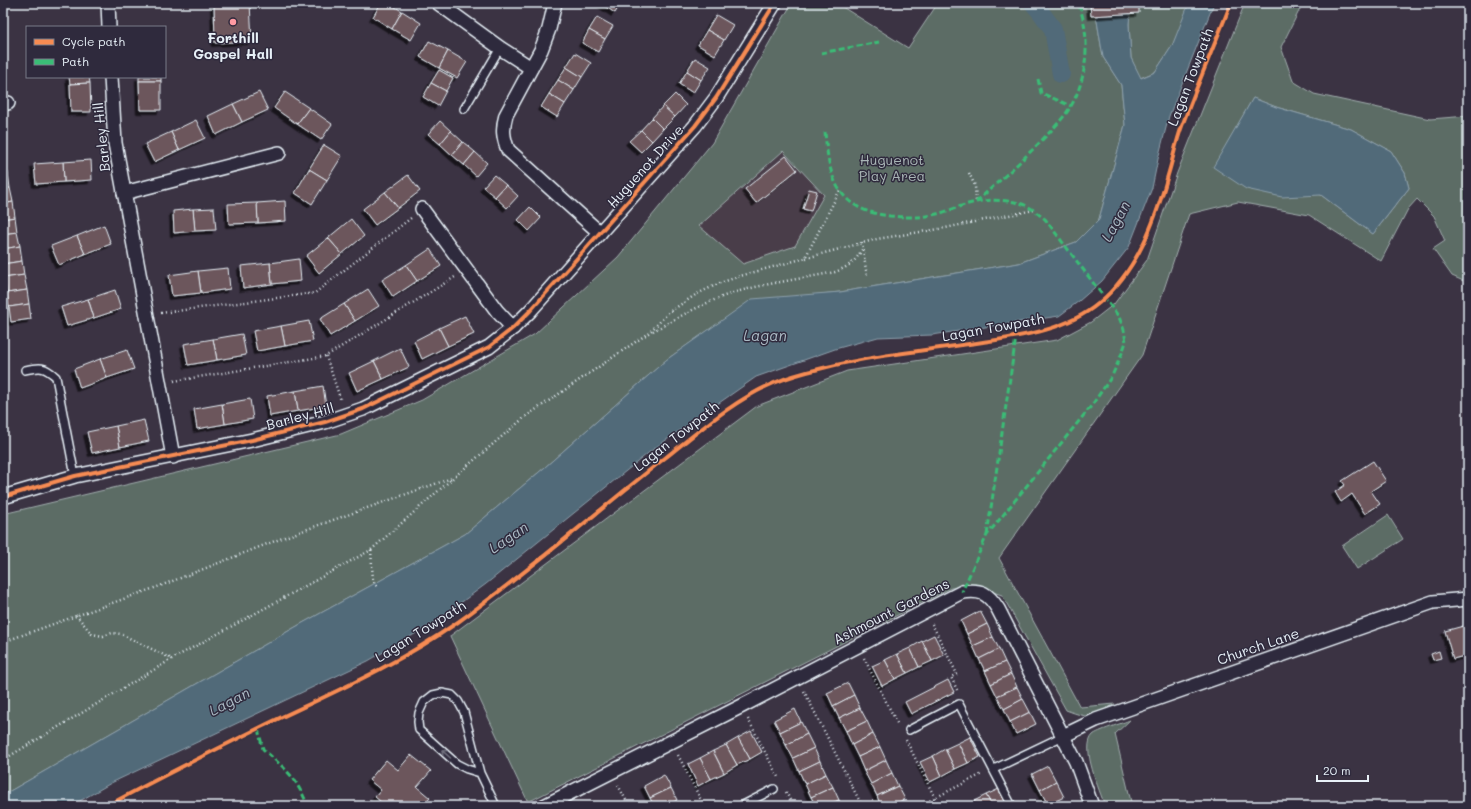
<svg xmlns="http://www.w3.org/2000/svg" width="1471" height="809" viewBox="0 0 1471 809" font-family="Mali,sans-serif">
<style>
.built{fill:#4a3e4a}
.green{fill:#5b6c65;stroke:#a2aeae;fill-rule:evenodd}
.water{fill:#516a79;stroke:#8da0ac}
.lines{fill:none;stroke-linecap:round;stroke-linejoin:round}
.canal{stroke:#516a79;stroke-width:18}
.building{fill:#6c565b;stroke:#e8f1f8;filter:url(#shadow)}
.lane-casing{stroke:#e8f1f8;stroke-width:10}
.street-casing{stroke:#e8f1f8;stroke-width:16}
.path{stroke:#e8f1f8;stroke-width:2.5;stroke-dasharray:1 3;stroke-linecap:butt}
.lane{stroke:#2f2a3d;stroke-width:7}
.street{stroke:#2f2a3d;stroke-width:13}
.quiet{stroke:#3abd76;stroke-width:3;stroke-dasharray:6 3;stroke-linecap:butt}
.cycleway-casing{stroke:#2f2a3d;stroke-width:6}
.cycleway{stroke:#f68b52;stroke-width:4}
.oneway{stroke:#70707e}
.poi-dot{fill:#ff9aa2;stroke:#2f2a3d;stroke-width:1.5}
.labels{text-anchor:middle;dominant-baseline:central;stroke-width:3;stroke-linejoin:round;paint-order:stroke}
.poi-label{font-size:14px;font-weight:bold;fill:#e8f1f8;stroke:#2f2a3d}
.street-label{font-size:14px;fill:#e8f1f8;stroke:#2f2a3d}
.park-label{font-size:14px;fill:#a9b5b6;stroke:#2f2a3d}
.water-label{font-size:15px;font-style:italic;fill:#acbbc5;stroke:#2f2a3d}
</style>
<defs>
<filter id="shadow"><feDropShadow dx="-3.5" dy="3.5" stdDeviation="0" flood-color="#0009"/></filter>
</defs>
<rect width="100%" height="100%" fill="#3b3343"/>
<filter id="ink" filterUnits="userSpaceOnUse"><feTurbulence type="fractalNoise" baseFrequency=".025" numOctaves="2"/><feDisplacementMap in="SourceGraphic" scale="8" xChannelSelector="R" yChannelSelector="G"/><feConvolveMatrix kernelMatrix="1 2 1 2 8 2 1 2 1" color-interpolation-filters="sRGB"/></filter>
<g filter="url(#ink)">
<polygon class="built" points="783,151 824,195 795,246 743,264 699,226"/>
<g class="green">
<path d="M 792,3 L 836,3 L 908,48 L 938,3 L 1094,3 L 1103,57 L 1121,85 L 1125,125 L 1099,219 L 1076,242 L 1019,263 L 840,292 L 750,301 L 666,360 L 544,468 L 465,534 L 299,625 L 3,795 L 3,514 L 341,434 L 422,400 L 535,334 L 618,257 L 712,143 ZM 783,151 L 824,195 L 795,246 L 743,264 L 699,226 Z"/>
<polygon points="1131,3 1191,3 1172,46 1155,72 1140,78 1131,58 1129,24"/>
<path d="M 1245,3 L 1303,3 L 1281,47 L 1293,81 L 1314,94 L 1430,119 L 1468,116 L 1468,283 L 1452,276 L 1433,249 L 1445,241 L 1434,216 L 1417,199 L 1408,209 L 1381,261 L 1309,215 L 1238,202 L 1189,214 L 1142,355 L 999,558 L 1080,707 L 1115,704 C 1092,717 1092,720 1066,710 L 1002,595 L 977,587 L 951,588 L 528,802 L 450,636 L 757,406 L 847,371 L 1057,340 L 1091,322 L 1114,304 L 1147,260 L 1177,173 ZM 1253,98 L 1276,107 L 1351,129 L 1391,151 L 1405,173 L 1409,188 L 1373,234 L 1321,195 L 1214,167 Z"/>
<polygon points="1388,515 1403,539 1357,569 1342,546"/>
<path d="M 1130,720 L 1115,734 L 1132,806 L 1105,806 C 1100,791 1080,747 1093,735 C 1097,731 1123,723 1130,720 Z"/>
</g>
<g class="water">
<polygon points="1094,3 1131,3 1129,24 1131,58 1141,78 1155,72 1172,46 1189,3 1214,3 1169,116 1158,159 1152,188 1129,247 1102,281 1079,301 1059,316 932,335 878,337 835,349 756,377 652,450 486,584 432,624 368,661 111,783 71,806 3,806 3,795 299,625 465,534 544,468 666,360 752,299 840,292 1019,263 1076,242 1099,219 1125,125 1121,85 1103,57"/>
<polygon points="1253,98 1276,107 1351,129 1391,151 1405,173 1409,188 1373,234 1321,195 1282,197 1246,189 1213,167"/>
</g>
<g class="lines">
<polyline class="canal" points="1033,3 1040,11 1053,29 1061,74"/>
</g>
<g class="building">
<polygon points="214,3 250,3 252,41 215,43"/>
<polygon points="381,3 388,3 402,11 392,29 373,17"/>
<polygon points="600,3 621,3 615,13"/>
<polygon points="1090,3 1139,3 1139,13 1091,16"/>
<polygon points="402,11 421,23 411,40 392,29"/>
<polygon points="716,15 733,25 724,40 707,30"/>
<polygon points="597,17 613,26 605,39 589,30"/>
<polygon points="589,30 605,39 598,52 582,43"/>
<polygon points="707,30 724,40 715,55 698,45"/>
<polygon points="429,41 448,51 439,68 420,57"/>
<polygon points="448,51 467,62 457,78 439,68"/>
<polygon points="575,53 591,63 582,77 566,67"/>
<polygon points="695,58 710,67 701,80 687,71"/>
<polygon points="566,67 582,77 574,90 558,80"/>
<polygon points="439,70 453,78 446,91 431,83"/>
<polygon points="687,71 701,80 693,93 679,84"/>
<polygon points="69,77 89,77 90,83 70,84"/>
<rect x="139" y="77" width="22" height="4"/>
<polygon points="558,80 574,90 565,104 549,94"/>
<polygon points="139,81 161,81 161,110 140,110"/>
<polygon points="90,83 91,112 71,112 70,84"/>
<polygon points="431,83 446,91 438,106 423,97"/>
<polygon points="259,92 268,110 242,122 233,104"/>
<polygon points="285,92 309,108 297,124 274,108"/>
<polygon points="549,94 565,104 557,117 541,107"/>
<polygon points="675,94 686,105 675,117 663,106"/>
<polygon points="233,104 242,122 216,135 208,116"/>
<polygon points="663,106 675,117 663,129 652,118"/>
<polygon points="309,108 332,124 321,140 297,124"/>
<polygon points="652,118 663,129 652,141 641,130"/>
<polygon points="196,120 205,138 179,150 171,132"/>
<polygon points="440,121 451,131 440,144 428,134"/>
<polygon points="641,130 652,141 641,152 629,141"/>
<polygon points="451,131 463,142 452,155 440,144"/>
<polygon points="171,132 179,150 154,162 145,144"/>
<polygon points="463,142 475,152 464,165 452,155"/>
<polygon points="324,145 342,156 327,180 309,169"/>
<polygon points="475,152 487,163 476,176 464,165"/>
<polygon points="786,156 797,170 756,203 745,189"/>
<polygon points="3,159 5,159 8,173 3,174"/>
<polygon points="91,160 92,180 64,182 63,162"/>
<polygon points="63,162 64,182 36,184 34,164"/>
<polygon points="309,169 327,180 312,204 295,193"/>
<polygon points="8,173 10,188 3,189 3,174"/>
<polygon points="408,175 420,191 398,208 385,192"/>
<polygon points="494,175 506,185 495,197 483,187"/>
<polygon points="506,185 518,196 507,208 495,197"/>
<polygon points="10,188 13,202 3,204 3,189"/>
<polygon points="809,189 817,191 811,211 803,209"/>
<polygon points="385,192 398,208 375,225 363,209"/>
<polygon points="285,201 286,221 258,223 257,203"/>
<polygon points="13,202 15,217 3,219 3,204"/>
<polygon points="257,203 258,223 229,224 228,204"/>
<polygon points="530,207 541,218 529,231 518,220"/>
<polygon points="214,208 216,230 195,231 193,209"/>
<polygon points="193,209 195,231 174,233 173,211"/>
<polygon points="15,217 17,232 3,234 3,219"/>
<polygon points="351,219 364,236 342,254 328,238"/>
<polygon points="104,225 111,244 85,254 77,236"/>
<polygon points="17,232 20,246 3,249 3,234"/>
<polygon points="77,236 85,254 59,265 51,246"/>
<polygon points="328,238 342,254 319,273 306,256"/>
<polygon points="20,246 22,261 3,264 3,249"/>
<polygon points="430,249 441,266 417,281 406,265"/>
<polygon points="299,259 301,281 272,284 270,263"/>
<polygon points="22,261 24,275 4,278 3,264"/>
<polygon points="270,263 272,284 243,288 241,266"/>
<polygon points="406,265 417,281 393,297 382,280"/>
<polygon points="228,268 230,289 201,293 198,271"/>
<polygon points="198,271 201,293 172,296 169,275"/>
<polygon points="24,275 27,290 7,293 4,278"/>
<polygon points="368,289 379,306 355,321 344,304"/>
<polygon points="27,290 29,304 9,307 7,293"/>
<polygon points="115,290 121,309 94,318 88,299"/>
<polygon points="88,299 94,318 67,326 61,307"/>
<polygon points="29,304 31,319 11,322 9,307"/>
<polygon points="344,304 355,321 330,336 320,319"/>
<polygon points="465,316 474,334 448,346 439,328"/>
<polygon points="309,321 313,341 285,346 281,326"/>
<polygon points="281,326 285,346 257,351 253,331"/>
<polygon points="439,328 448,346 422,359 414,341"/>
<polygon points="242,334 246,355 217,360 213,339"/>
<polygon points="213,339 217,360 188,365 184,344"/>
<polygon points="400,348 409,367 383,379 374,361"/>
<polygon points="127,350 134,369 107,378 100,359"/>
<polygon points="100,359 107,378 80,388 74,369"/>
<polygon points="374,361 383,379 357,391 349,373"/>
<polygon points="323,386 326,406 298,411 295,391"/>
<polygon points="295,391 298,411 270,416 267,396"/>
<polygon points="250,399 253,419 225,424 222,404"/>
<polygon points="222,404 225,424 197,429 194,409"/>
<polygon points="144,420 149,441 120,447 116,426"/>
<polygon points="116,426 120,447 92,453 87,432"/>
<polygon points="1373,461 1386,481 1371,491 1380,504 1365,514 1352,494 1341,502 1335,492 1345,485 1342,481"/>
<polygon points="980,611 987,624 967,634 961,621"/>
<polygon points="987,624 993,637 973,646 967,634"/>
<polygon points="1467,625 1468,655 1453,659 1445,631"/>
<polygon points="934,635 944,655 932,661 922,641"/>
<polygon points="993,637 999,649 979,659 973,646"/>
<polygon points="922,641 932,661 919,667 910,648"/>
<polygon points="910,648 919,667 907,673 897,654"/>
<polygon points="999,649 1005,662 985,671 979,659"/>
<polygon points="1439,651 1441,658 1433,660 1431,654"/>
<polygon points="897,654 907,673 895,679 885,660"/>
<polygon points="885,660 895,679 882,686 872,666"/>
<polygon points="1005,662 1011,674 991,684 985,671"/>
<polygon points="1011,674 1017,687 997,696 991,684"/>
<polygon points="948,680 954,692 911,714 905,702"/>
<polygon points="848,683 854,695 833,706 827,693"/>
<polygon points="1017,687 1023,699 1004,709 997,696"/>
<polygon points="854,695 860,708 839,718 833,706"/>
<polygon points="1023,699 1030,712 1010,722 1004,709"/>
<polygon points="860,708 867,721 846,731 839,718"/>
<polygon points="795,709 801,722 780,732 774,720"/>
<polygon points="1030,712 1036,724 1016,734 1010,722"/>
<polygon points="867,721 873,734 852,745 846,731"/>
<polygon points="801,722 807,734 786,745 780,732"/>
<polygon points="751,731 762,752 750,759 738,738"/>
<polygon points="807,734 814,748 793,758 786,745"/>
<polygon points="873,734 880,747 858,757 852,745"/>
<polygon points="970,737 980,757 968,763 958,743"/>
<polygon points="738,738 750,759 737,765 726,745"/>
<polygon points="958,743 968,763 955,769 945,749"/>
<polygon points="726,745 737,765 724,773 713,751"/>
<polygon points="880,747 886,760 864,771 858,757"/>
<polygon points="814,748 820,761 799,771 793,758"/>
<polygon points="945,749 955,769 942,776 933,756"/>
<polygon points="713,751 724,773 711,779 700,758"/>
<polygon points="411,755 431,771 417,787 430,798 423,806 386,806 375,797 381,790 369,780 386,760 398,770"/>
<polygon points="933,756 942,776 930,782 920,762"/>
<polygon points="700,758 711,779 698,786 688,764"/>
<polygon points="886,760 892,773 871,784 864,771"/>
<polygon points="820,761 826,774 805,784 799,771"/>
<polygon points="1048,766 1056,781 1040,790 1032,774"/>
<polygon points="892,773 898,786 877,796 871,784"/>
<polygon points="826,774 833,787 811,797 805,784"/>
<polygon points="664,775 671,788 650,798 644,786"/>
<polygon points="1056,781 1064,797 1048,805 1040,790"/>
<polygon points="898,786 905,799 890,806 881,806 877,796"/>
<polygon points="833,787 839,800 826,806 816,806 811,797"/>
<polygon points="671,788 677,800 666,806 654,806 650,798"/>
<polygon points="999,789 1008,806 992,806 986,795"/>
<polygon points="986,795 992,806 976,806 974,801"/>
<polygon points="839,800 842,806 826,806"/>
</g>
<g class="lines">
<g class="lane-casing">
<g id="lane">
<polyline points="464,109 500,48"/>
<path d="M 25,370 C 40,367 44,366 56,377 L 75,476"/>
<polyline points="909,730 959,704 1012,806"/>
<polyline points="994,769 1063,736"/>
<polyline points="480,773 467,769 457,764 419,730 418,722 419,713 424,702 433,695 442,693 452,695 458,701 464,712 480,773 496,806"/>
<polyline points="741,806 774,789"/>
</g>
</g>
<g class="street-casing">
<g id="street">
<polyline points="108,3 109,27"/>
<polyline points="438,3 500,48 531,68"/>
<path d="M 555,3 L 549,29 L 541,50 L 506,115 C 502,129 503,137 508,150 L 600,233"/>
<polyline points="111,77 115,143 173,457"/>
<polyline points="3,104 8,103"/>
<polyline points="124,193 279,153"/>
<polyline points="422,209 497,311 513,328"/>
<polyline points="3,497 75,476 252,440 325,422 363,409 489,347 513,328 530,311 695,126 716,98 775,3"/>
<polyline points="1063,736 1096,720 1433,602 1468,599"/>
<path d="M 544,806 L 742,706 L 962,592 C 981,589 988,593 998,609 L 1076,762 L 1092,806"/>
</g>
</g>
<g class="path">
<polyline points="969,173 975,186 976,202"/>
<polyline points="862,242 867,277"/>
<polyline points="806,258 877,239 945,228 1034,210"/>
<polyline points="161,313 315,293 411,218"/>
<path d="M 653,331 C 679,317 705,302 733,293 C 766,283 801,279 835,272 C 850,266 855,262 863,248"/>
<polyline points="326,356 341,401"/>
<polyline points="174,381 326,356 455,277"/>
<polyline points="371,550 373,580 377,587"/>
<polyline points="76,615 92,634 103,636 112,633 121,634 172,659"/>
<polyline points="932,624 957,674 951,677 958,692"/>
<polyline points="3,642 160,586 285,537 452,478"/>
<polyline points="864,658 898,725"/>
<polyline points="804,691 862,806"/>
<polyline points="748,719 779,779"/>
<polyline points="906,740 939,806"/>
<polyline points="678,755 704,806"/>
<polyline points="3,760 172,659 371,550 453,478 525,417 650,332 669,312 697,294 720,283 740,276 805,258 840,190"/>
<polyline points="618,785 629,806"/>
<polyline points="786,792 793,806"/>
<polyline points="919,806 982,774"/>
</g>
<use href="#lane" class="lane"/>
<use href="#street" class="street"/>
<g class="quiet">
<polyline points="821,53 879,42"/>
<polyline points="1038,79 1041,93 1071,106"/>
<path d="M 825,132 C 829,179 837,210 890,216 C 904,217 919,218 932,215 C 948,212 961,205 976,202 C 988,199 1014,200 1025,205 C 1032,208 1038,214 1045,219 L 1119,317 L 1124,330 L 1126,342 L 1122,353 L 1112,376 L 1092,405 L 987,535 L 962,592"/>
<path d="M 976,202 C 999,181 1022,161 1043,139 C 1053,129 1063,119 1071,106 C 1088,77 1091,34 1078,3"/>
<polyline points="987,535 1016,337"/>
<polyline points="258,729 263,749 283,767 294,779 303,795 308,806"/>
</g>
<g class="cycleway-casing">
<g id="cycleway">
<polyline points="3,497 75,476 252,440 325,422 363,409 489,347 513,328 530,311 695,126 716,98 775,3"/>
<path d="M 107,806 C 156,779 207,754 257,729 C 325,696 396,666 458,622 C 530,571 596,512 665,458 C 699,431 734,400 774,383 C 790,376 806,372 823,368 C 875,355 929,350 983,342 C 1023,336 1067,330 1099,303 C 1137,271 1155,222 1168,175 C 1173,159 1176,142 1182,126 C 1197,85 1215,44 1231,3"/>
</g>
</g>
<use href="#cycleway" class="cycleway"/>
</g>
<defs><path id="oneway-shaft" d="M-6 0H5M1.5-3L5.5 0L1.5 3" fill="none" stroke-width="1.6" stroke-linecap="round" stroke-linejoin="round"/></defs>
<use class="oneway" href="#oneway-shaft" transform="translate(446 754) rotate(-138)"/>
</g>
<circle class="poi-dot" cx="233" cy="22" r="4"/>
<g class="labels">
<g class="poi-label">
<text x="233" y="37">Forthill<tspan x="233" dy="16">Gospel Hall</tspan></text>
</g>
<g class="street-label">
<text transform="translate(1190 77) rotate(-69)">Lagan Towpath</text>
<text transform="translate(101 137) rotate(-96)">Barley Hill</text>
<text transform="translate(645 166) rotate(-48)">Huguenot Drive</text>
<text transform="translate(993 327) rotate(-10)">Lagan Towpath</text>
<text transform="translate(300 416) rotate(-15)">Barley Hill</text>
<text transform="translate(676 436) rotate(-38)">Lagan Towpath</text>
<text transform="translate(891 611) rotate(-27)">Ashmount Gardens</text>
<text transform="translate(420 631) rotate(-32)">Lagan Towpath</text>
<text transform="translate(1258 646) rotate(-19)">Church Lane</text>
</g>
<g class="park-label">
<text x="892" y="159">Huguenot<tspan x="892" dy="16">Play Area</tspan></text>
</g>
<g class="water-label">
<text transform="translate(1115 221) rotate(-62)">Lagan</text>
<text x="765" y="335">Lagan</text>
<text transform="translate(508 537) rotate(-34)">Lagan</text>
<text transform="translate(229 701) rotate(-28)">Lagan</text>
</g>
</g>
<rect width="1471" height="809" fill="none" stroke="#2f2a3d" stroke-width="16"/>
<rect x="8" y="8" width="1455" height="793" fill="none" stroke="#e8f1f8" stroke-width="1.5" filter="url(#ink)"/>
<rect x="26" y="26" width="140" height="52" fill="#2f2a3d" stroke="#797a88"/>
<rect x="34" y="39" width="20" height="6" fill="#f68b52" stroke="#797a88"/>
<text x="62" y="46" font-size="12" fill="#e8f1f8">Cycle path</text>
<rect x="34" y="59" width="20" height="6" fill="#3abd76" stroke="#797a88"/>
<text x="62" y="66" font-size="12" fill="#e8f1f8">Path</text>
<path d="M1317 775v6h51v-6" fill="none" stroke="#e8f1f8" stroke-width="2"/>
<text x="1323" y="775" font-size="12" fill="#e8f1f8" stroke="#2f2a3d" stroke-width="3" paint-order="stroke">20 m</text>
</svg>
